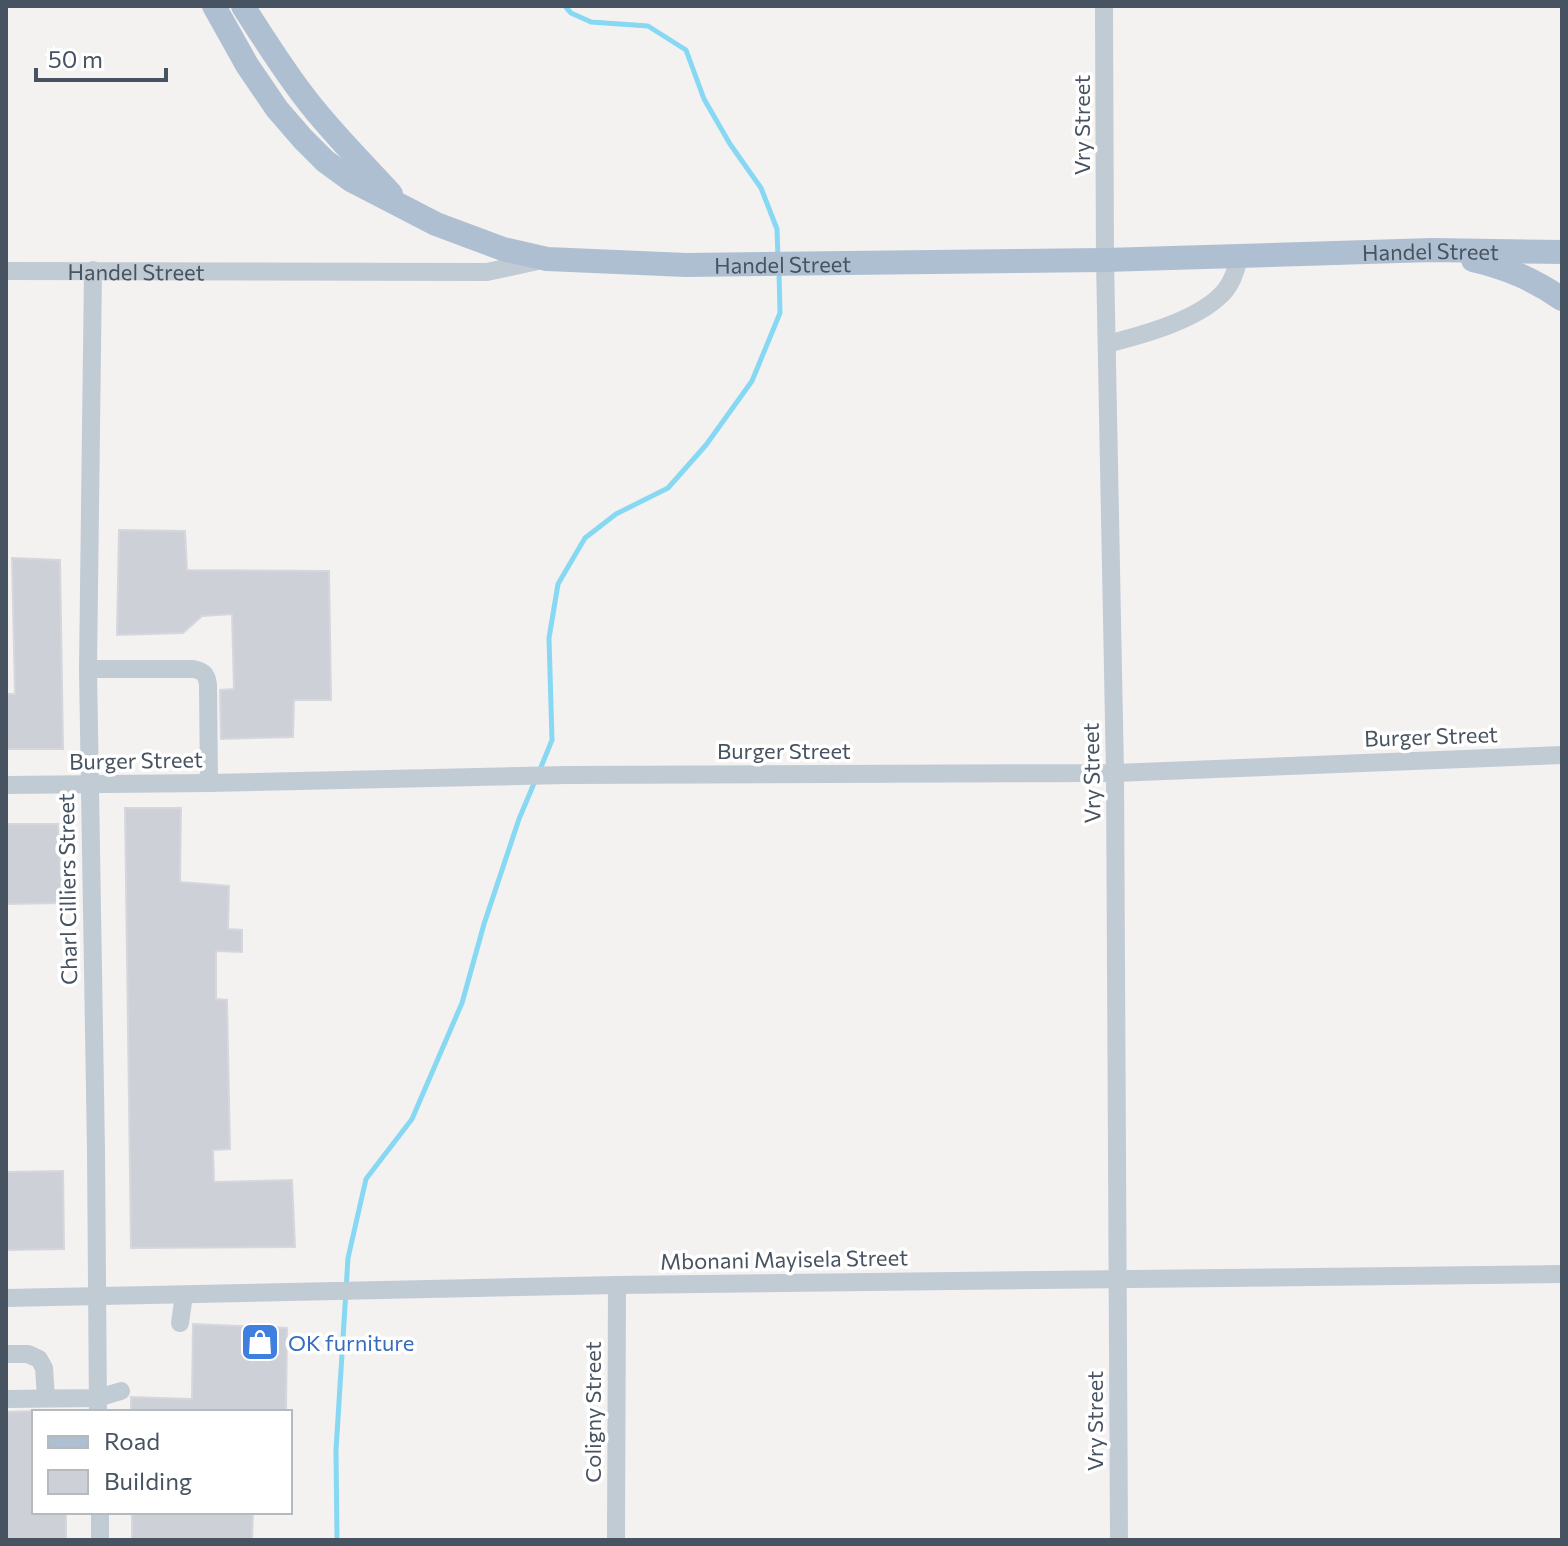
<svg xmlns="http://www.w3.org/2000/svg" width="1568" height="1546" viewBox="0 0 1568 1546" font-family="Commissioner,sans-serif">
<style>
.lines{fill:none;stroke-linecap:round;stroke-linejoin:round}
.stream{stroke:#87d8f3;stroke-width:5}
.building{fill:#cdd0d6;stroke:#d5d7dd;stroke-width:2}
.minor{stroke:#c1cbd4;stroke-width:18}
.major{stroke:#afbfd2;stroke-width:24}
.labels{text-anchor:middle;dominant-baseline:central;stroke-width:7;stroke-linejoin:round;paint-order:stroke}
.street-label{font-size:22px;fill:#475360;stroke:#fff}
.shop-label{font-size:22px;fill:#366cbe;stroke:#fff;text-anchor:start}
</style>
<rect width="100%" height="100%" fill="#f4f1f1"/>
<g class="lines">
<g class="stream">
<polyline points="565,6 571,13 591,22 648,26 686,50 704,99 730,144 761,188 777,229 778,258"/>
<polyline points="539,772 552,740 549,638 558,584 585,538 616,514 668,488 706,445 752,381 780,313 779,272"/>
<polyline points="337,1540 336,1450 348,1258 366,1179 412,1119 462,1003 484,924 519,819 535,781"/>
</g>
</g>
<g class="building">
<polygon points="119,530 185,531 187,570 329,571 331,700 294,700 293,737 221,739 220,690 234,689 232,614 202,616 183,633 117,635"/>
<polygon points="12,558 60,560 63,749 6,749 6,694 15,694"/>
<polygon points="125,808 181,808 180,882 229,886 228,929 242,930 242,952 216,951 216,999 227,1000 230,1149 213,1150 214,1182 292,1180 295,1247 131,1248"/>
<polygon points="6,824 58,824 62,903 6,904"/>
<polygon points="63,1171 64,1249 6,1250 6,1172"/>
<polygon points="193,1324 287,1328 286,1412 131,1412 131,1397 192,1399"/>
<polygon points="34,1411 34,1512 66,1512 66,1539 6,1540 6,1412"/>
<polygon points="132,1512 253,1512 252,1539 132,1539"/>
</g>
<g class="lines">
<g class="minor">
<polyline points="1104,6 1105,260 1115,773 1119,1540"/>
<polyline points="93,270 88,669 96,1151 98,1412"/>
<path id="s1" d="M 6,271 L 487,272 L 542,260"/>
<path d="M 1107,344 C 1142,335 1195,321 1221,295 C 1232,285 1236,269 1240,256"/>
<path d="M 88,669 L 193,669 C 203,671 207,674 208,685 L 209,783"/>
<polyline points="6,785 209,783 566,775 1115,773 1562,755"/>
<polyline points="6,1298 617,1285 1562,1274"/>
<polyline points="180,1323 184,1295"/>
<polyline points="6,1354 28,1354 39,1359 44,1368 46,1398"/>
<polyline points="6,1399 98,1398 121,1391"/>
<polyline points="100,1512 100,1540"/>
<polyline points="616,1540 617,1285"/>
</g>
<g class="major">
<path id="s2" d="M 214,6 L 247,65 L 277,109 L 303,139 L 325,161 L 351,180 L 436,224 L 503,249 L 547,259 L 686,265 L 1105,260 L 1432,250 L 1562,252"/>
<path d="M 243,6 C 262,36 281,66 303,95 C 329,130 361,161 391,194"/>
<path d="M 1473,260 C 1507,268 1533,279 1562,299"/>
</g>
</g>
<defs>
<g id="shop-square" transform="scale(2)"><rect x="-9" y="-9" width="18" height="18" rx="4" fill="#3f7fe0" stroke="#fff"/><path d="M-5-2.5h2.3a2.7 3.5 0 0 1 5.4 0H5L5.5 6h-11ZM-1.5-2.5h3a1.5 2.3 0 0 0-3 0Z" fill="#fff"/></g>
</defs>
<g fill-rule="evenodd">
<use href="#shop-square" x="260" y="1342"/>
</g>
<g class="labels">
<g class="street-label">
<text transform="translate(1081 125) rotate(-90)">Vry Street</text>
<text stroke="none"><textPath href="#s2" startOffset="1320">Handel Street</textPath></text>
<text stroke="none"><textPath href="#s2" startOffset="672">Handel Street</textPath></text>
<text stroke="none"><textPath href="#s1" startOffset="130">Handel Street</textPath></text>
<text transform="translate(1431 736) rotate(-2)">Burger Street</text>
<text x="784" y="750">Burger Street</text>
<text transform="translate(136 760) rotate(-1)">Burger Street</text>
<text transform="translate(1091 773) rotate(-91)">Vry Street</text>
<text transform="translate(67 889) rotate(-91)">Charl Cilliers Street</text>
<text transform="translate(784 1259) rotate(-1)">Mbonani Mayisela Street</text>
<text transform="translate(592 1412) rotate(-90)">Coligny Street</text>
<text transform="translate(1094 1421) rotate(-90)">Vry Street</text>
</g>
<g class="shop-label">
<text x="288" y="1342">OK furniture</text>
</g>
</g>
<rect width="1568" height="1546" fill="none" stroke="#475360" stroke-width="16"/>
<rect x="32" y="1410" width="260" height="104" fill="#ffffff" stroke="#b5babf" stroke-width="2"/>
<rect x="48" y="1436" width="40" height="12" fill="#afbfd2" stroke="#b5babf" stroke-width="2"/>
<text x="104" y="1450" font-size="24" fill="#475360">Road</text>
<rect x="48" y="1470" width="40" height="24" fill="#cdd0d6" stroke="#b5babf" stroke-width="2"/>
<text x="104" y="1490" font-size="24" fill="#475360">Building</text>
<path d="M36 68v12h130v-12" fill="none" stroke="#475360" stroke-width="4"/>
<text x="48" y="68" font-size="24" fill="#475360" stroke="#ffffff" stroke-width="6" paint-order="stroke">50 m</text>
</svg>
